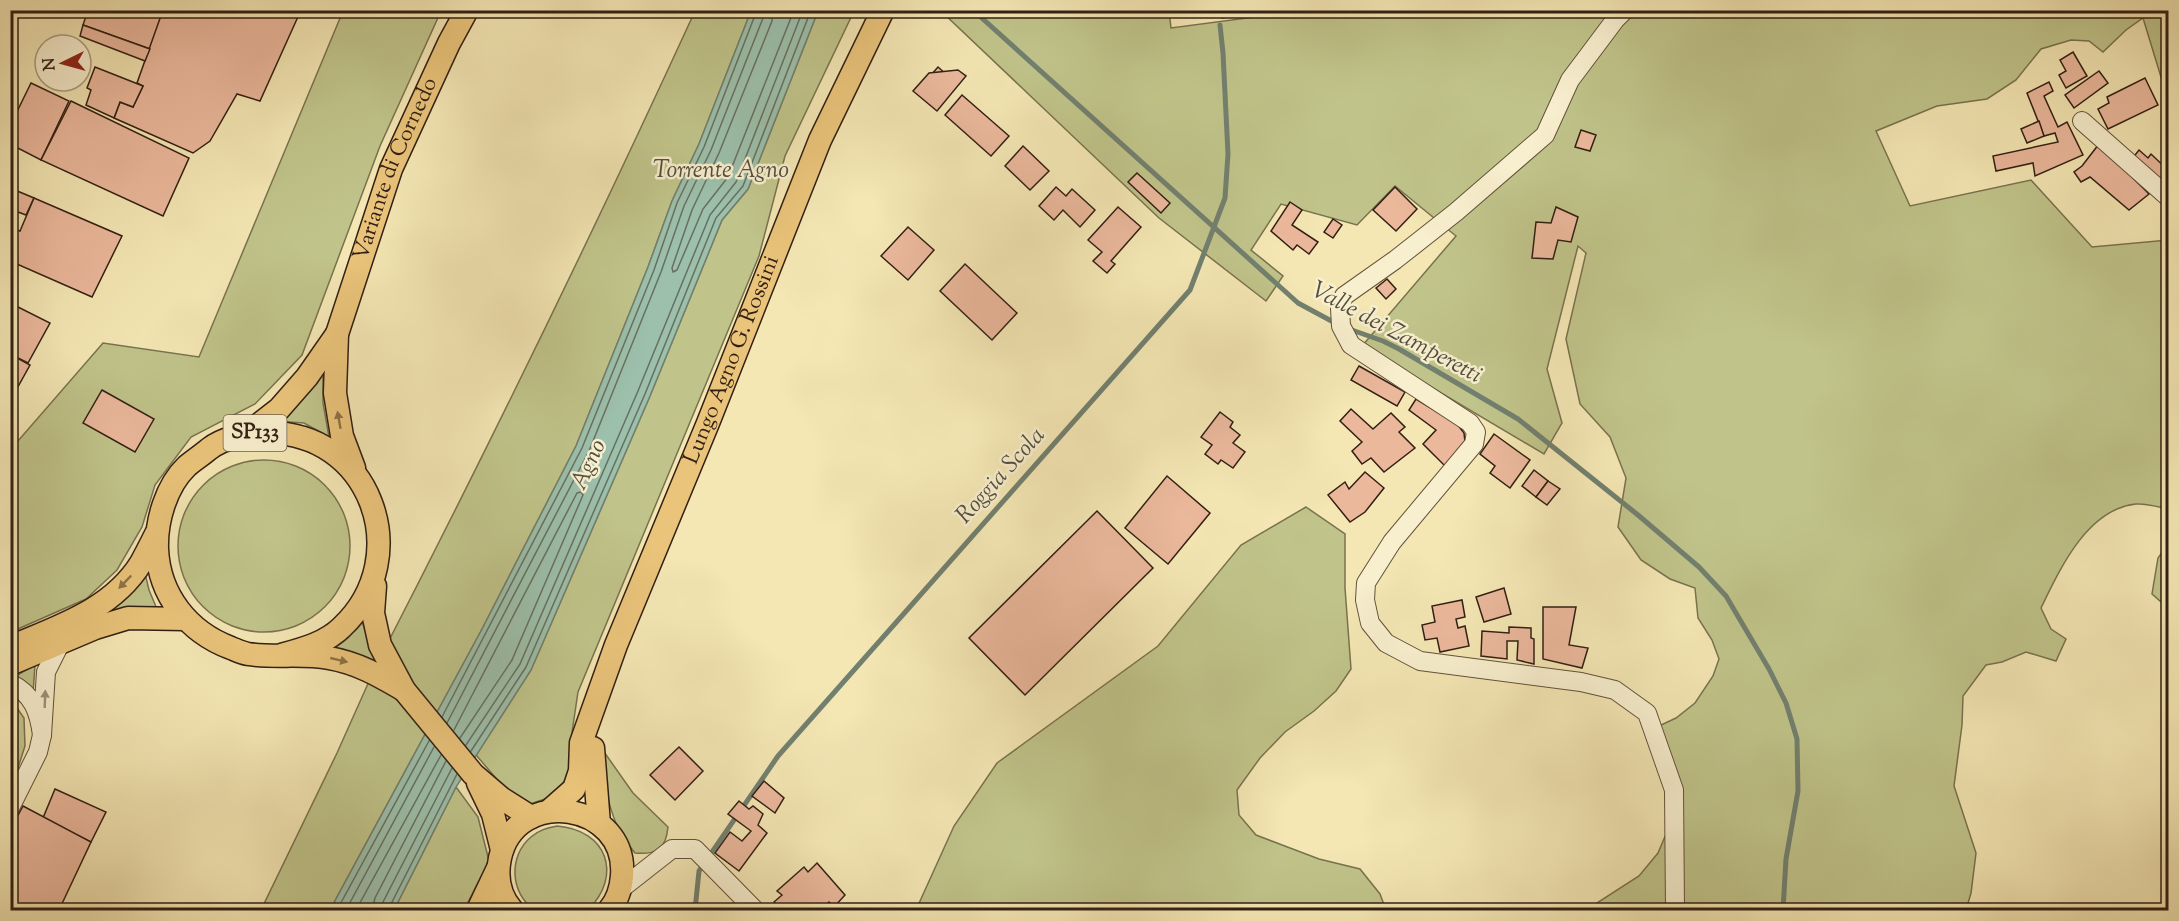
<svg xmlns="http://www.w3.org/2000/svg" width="2179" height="921" viewBox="0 0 2179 921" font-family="'Sorts Mill Goudy',serif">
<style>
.green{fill:#c0c48a;stroke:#79724e;stroke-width:1.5}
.water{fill:#9cc0ac;stroke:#72806f;stroke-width:1.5}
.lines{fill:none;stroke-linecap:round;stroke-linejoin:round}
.shore{stroke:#677060;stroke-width:1.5}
.stream{stroke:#72806f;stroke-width:5}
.building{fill:#ebb89c;stroke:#321f13;stroke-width:1.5}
.minor-casing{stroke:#62513b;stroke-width:20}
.major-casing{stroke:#321f13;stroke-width:25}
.minor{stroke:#f8efce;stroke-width:18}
.major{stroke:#eac47a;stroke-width:22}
.oneway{fill:#8e7246}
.oneway2{fill:#9f917a}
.labels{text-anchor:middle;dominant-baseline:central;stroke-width:5;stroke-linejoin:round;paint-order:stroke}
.shield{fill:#f8efce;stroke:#6d5d4b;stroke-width:1.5}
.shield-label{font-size:21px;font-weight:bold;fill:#321f13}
.street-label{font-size:22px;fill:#321f13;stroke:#f8efce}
.water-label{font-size:24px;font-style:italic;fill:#524f41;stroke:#f8efce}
</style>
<rect width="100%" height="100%" fill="#f4e7b4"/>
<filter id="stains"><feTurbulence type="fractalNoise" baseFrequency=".00333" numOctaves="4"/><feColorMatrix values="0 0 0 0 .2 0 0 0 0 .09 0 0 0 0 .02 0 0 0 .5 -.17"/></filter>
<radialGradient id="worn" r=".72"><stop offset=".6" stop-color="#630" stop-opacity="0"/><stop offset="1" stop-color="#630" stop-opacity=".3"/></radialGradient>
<g class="green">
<path d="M 1308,10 L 2168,11 L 2168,100 L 2143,18 L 2126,30 L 2103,52 L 2089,41 L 2071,40 L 2041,49 L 2016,80 L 1987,99 L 1937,106 L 1876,131 L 1910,206 L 2031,180 L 2092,247 L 2168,240 L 2168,509 C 2159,507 2146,503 2136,504 C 2087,509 2060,569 2041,608 L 2051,629 L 2066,639 L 2056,661 L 2026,652 L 2002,662 L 1986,665 L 1963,696 L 1962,725 L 1954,786 L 1976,853 L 1971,893 L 1966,910 L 1586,910 L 1639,876 L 1658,853 L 1672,820 L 1659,726 L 1676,718 L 1695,703 L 1713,676 L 1719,659 L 1712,640 L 1698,618 L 1695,588 L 1670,579 L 1641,560 L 1618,527 L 1626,478 L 1610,437 L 1580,404 L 1566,339 L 1586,253 L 1578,246 L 1547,369 L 1562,423 L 1544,454 L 1362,346 L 1456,236 L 1395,186 L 1357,225 L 1281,204 L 1251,250 L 1283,276 L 1266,301 L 1159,218 L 941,11 L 1169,11 L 1171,28 Z"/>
<polygon points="343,11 441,11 380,146 302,355 255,404 191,437 155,485 142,527 117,570 86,599 11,632 11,449 103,343 199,357"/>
<path d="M 695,11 L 751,11 L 699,144 L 672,201 L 648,267 L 576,446 L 481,631 L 330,910 L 261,910 L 337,753 L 375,668 L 331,651 L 348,638 L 362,621 L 370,647 L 379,660 C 489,446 595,229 695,11 Z"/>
<polygon points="818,11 854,11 785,156 759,256 578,692 570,746 570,773 554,796 530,804 507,791 476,755 531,670 650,396 722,220 748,189"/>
<polygon points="323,363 323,403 329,437 304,423 274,421"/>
<circle cx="264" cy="546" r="86"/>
<polygon points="1306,507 1345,534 1345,588 1351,669 1336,691 1314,711 1285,732 1260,758 1237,790 1239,815 1256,835 1319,859 1360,869 1380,894 1386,910 916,910 954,826 997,763 1158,646 1241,545"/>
<polygon points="2168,544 2168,608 2152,594 2158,558"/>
<polygon points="144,569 149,590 157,609 100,615"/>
<polygon points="35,665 33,693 14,677"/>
<polygon points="10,698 24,718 25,746 16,774 11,775"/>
<path d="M 602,749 L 633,793 L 668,827 C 666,849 657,855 635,853 C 607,821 606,789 602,749 Z"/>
<polygon points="456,787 478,817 489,861 464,910 394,910"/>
<path d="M 557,826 C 607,830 623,875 588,910 L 535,910 C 510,894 508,856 531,837 C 539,830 547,828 557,826 Z"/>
</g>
<polygon class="water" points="751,11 818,11 748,189 722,220 650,396 531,670 456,787 394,910 330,910 481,631 576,446 648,267 672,201 699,144"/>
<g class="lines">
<g class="shore">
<polyline points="773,10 772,21 719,153 692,210 672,268 673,272 677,270 703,209 728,177 794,10"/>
<polyline points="442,717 582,448 654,270 677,203 704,147 757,10"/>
<polyline points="447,723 589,451 661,272 684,206 711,150 763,18 764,10"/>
<polyline points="454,730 577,493 581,492 583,495 512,660 460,738"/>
<polyline points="466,745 520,664 638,391 710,215 736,182 803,10"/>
<polyline points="471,751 526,667 645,394 716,218 743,186 811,10"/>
<polyline points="337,910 429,741"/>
<polyline points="346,910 434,747"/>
<polyline points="356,910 441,755"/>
<polyline points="372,910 375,898 446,761"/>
<polyline points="381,910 383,902 452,768"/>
<polyline points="389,910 390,906 457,774"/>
</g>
<g class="stream">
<polyline points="973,10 1298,303 1337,324"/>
<polyline points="1349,329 1383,341 1399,349 1518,419 1638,515 1699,567 1726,596 1769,669 1786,703 1797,739 1798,791 1786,859 1783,910"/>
<polyline points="695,910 699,871 778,756 1190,290 1225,198 1228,154 1223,53 1220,25"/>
</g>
</g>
<g class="building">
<polygon points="88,10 162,10 163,11 150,49 83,25"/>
<polygon points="301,10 260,101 237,94 210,141 193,153 114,118 120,102 133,107 143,86 137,83 163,10"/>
<polygon points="1221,10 1276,10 1222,18"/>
<polygon points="83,25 150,49 145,61 80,36"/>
<polygon points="2073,52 2087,76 2066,88 2059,75 2066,71 2060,60"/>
<polygon points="95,67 143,86 133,107 120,102 114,118 86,105 91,90 87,88"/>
<polygon points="938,67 954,81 924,83"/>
<polygon points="958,70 966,76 937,111 913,91 929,73"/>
<polygon points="2099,71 2108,83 2074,108 2065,95"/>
<polygon points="2145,78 2158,105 2108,129 2098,109 2109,103 2107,97"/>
<polygon points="2049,82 2053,91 2044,96 2058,127 2067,122 2083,155 2035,176 2033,163 1996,171 1993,156 2058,142 2055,133 2044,136 2027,93"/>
<polygon points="31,83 69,101 41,160 10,144 10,126"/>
<polygon points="962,95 1009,136 991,156 945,115"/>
<polygon points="71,101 189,158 163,216 41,160"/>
<polygon points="2039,121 2044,136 2027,143 2021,129"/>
<polygon points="1581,130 1596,135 1590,151 1575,147"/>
<polygon points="2099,144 2149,194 2129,210 2090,177 2081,182 2074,172 2082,166"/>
<polygon points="1023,146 1049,171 1030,190 1005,166"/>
<polygon points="2139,150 2148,158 2151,154 2168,170 2168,190 2132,159"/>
<polygon points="1137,173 1170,203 1161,213 1128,182"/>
<polygon points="1056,187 1066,196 1072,189 1095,210 1080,227 1063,210 1054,220 1039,206"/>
<polygon points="1395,187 1417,209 1396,231 1373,210"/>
<polygon points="10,188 34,198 26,215 18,212 10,228"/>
<polygon points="34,198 122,236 92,297 10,261 10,228 20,231"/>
<polygon points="1290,202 1302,210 1292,225 1318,242 1309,254 1297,245 1293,250 1271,231"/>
<polygon points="1118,207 1141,227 1111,261 1115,264 1107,273 1093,261 1102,252 1088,240"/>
<polygon points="1556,207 1578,217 1571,242 1558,240 1553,259 1532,258 1536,222 1551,223"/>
<polygon points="1333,219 1342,225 1333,238 1324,232"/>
<polygon points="908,227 934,250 908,280 881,256"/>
<polygon points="965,264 1017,313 992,340 940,291"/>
<polygon points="1387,279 1396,289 1386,299 1376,288"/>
<polygon points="14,305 50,323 28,363 10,354 10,312"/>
<polygon points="10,354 30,365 10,401"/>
<polygon points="1359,366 1405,392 1397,406 1351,380"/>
<polygon points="102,390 154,419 135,452 83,423"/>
<polygon points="1416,399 1457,424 1464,433 1465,442 1445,466 1423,444 1436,430 1409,410"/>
<polygon points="1351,409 1373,429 1391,413 1405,427 1399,432 1415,448 1384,472 1371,458 1362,464 1352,451 1362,442 1340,421"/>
<polygon points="1220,412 1233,422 1230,427 1240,435 1233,443 1245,452 1233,468 1221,460 1218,464 1205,454 1212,445 1201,437"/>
<polygon points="1494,434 1530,460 1510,488 1490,473 1495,466 1480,454"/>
<polygon points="1534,470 1548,481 1536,497 1522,486"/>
<polygon points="1365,472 1384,488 1365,512 1350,522 1328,495 1345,482 1349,489"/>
<polygon points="1167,476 1210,513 1168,564 1125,528"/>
<polygon points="1548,481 1560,489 1547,505 1536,497"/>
<polygon points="1097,511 1153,568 1025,695 969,638"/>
<polygon points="1504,588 1511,614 1484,622 1476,597"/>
<polygon points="1462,600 1465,617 1456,619 1458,628 1465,626 1469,646 1440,652 1437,638 1425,640 1422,625 1435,622 1432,606"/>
<polygon points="1543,607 1576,607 1569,645 1588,648 1582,668 1543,659"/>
<polygon points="1509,627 1531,628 1531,638 1534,639 1534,664 1517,660 1518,641 1507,641 1507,659 1481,656 1482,631 1509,633"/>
<polygon points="679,747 703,771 675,800 650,775"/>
<polygon points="764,781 784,798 775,813 752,796"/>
<polygon points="55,789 106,812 91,842 43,818"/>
<polygon points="739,801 749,809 753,806 763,814 758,825 767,833 739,871 715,853 730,832 742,841 751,831 728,814"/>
<polygon points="23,806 91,842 59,910 10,910 10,830"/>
<polygon points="817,863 845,895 834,907 829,902 820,910 781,910 774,902 782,895 777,891 804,867 808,872"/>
</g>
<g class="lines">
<g class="minor-casing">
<g id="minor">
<polyline points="1625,10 1615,20 1570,80 1545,135 1456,212 1395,260 1344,296 1340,308 1341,326 1351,345 1470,423 1476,432 1474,444 1392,542 1366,583 1365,600 1370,623 1386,643 1420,661 1581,682 1615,690 1647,713 1674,790 1675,910"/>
<polyline points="10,11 11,10"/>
<polyline points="2082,121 2168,197"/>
<path d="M 10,683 C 33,694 39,712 42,735 L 46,672 L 60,644"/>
<polyline points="10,808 38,752 42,735"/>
<polyline points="621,889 672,849 695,849 755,910"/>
</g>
</g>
<g class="major-casing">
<g id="major">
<polyline points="248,433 279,409 307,377 337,334"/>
<path id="s1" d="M 354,468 L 342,436 L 335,393 L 337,334 L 391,169 L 449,43 L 467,10"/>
<polyline points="375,586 373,613 380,645 404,690 473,774 501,798 531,817"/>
<path d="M 10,647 C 57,627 112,610 141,563 C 146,554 151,544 156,534"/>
<path d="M 281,655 C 303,649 326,643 342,627 C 417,556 369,429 265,433 C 246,433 223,438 209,449 C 202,455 194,460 187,466 C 166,486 156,521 157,549 C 159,595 188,632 231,648 C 236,650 242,653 248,654 C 275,658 303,653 329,658 C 358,663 380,676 404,690"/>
<polyline points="10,664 95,628 128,618 185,619"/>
<polyline points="593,748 599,824"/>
<polyline points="478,783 493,814 502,850"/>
<path id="s2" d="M 549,811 L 574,789 L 580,771 L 581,743 L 616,645 L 708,423 L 820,140 L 883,10"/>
<polyline points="478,910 498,868"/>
<path d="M 512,910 C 500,896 496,877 500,858 C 516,785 628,802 622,876 C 621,889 617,901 609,910"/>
</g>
</g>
<use href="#minor" class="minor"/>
<use href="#major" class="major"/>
</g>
<defs><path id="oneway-solid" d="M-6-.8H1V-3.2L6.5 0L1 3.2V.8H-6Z" transform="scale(1.5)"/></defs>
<g class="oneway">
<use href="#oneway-solid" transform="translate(339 420) rotate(-100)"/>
<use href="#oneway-solid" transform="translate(125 582) rotate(134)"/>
<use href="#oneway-solid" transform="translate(339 660) rotate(13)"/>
</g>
<use class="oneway2" href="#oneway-solid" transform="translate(45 699) rotate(-88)"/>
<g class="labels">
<rect class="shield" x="223.5" y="415" width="63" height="36" rx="4.5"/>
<g class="shield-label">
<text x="255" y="433">SP133</text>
</g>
<g class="street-label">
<text stroke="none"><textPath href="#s1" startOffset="312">Variante di Cornedo</textPath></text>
<text stroke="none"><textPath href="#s2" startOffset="492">Lungo Agno G. Rossini</textPath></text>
</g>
<g class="water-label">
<text x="721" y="171">Torrente Agno</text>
<text transform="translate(1396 333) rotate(28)">Valle dei Zamperetti</text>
<text transform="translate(589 465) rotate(-65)">Agno</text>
<text transform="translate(1001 476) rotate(-48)">Roggia Scola</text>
</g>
</g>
<rect width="2179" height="921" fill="none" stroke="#f4e7b4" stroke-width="36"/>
<rect x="12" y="12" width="2155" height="897" fill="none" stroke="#321f13" stroke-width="3"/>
<rect x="18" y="18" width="2143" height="885" fill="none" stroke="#321f13" stroke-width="1.5"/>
<g transform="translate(63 63) rotate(265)"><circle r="28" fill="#f8efce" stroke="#a99c83" stroke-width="1.5"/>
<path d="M0-4.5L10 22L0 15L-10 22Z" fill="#8f2418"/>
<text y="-9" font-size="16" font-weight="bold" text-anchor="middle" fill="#321f13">N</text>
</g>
<rect width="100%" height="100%" filter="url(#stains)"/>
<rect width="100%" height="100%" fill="url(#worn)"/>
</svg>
